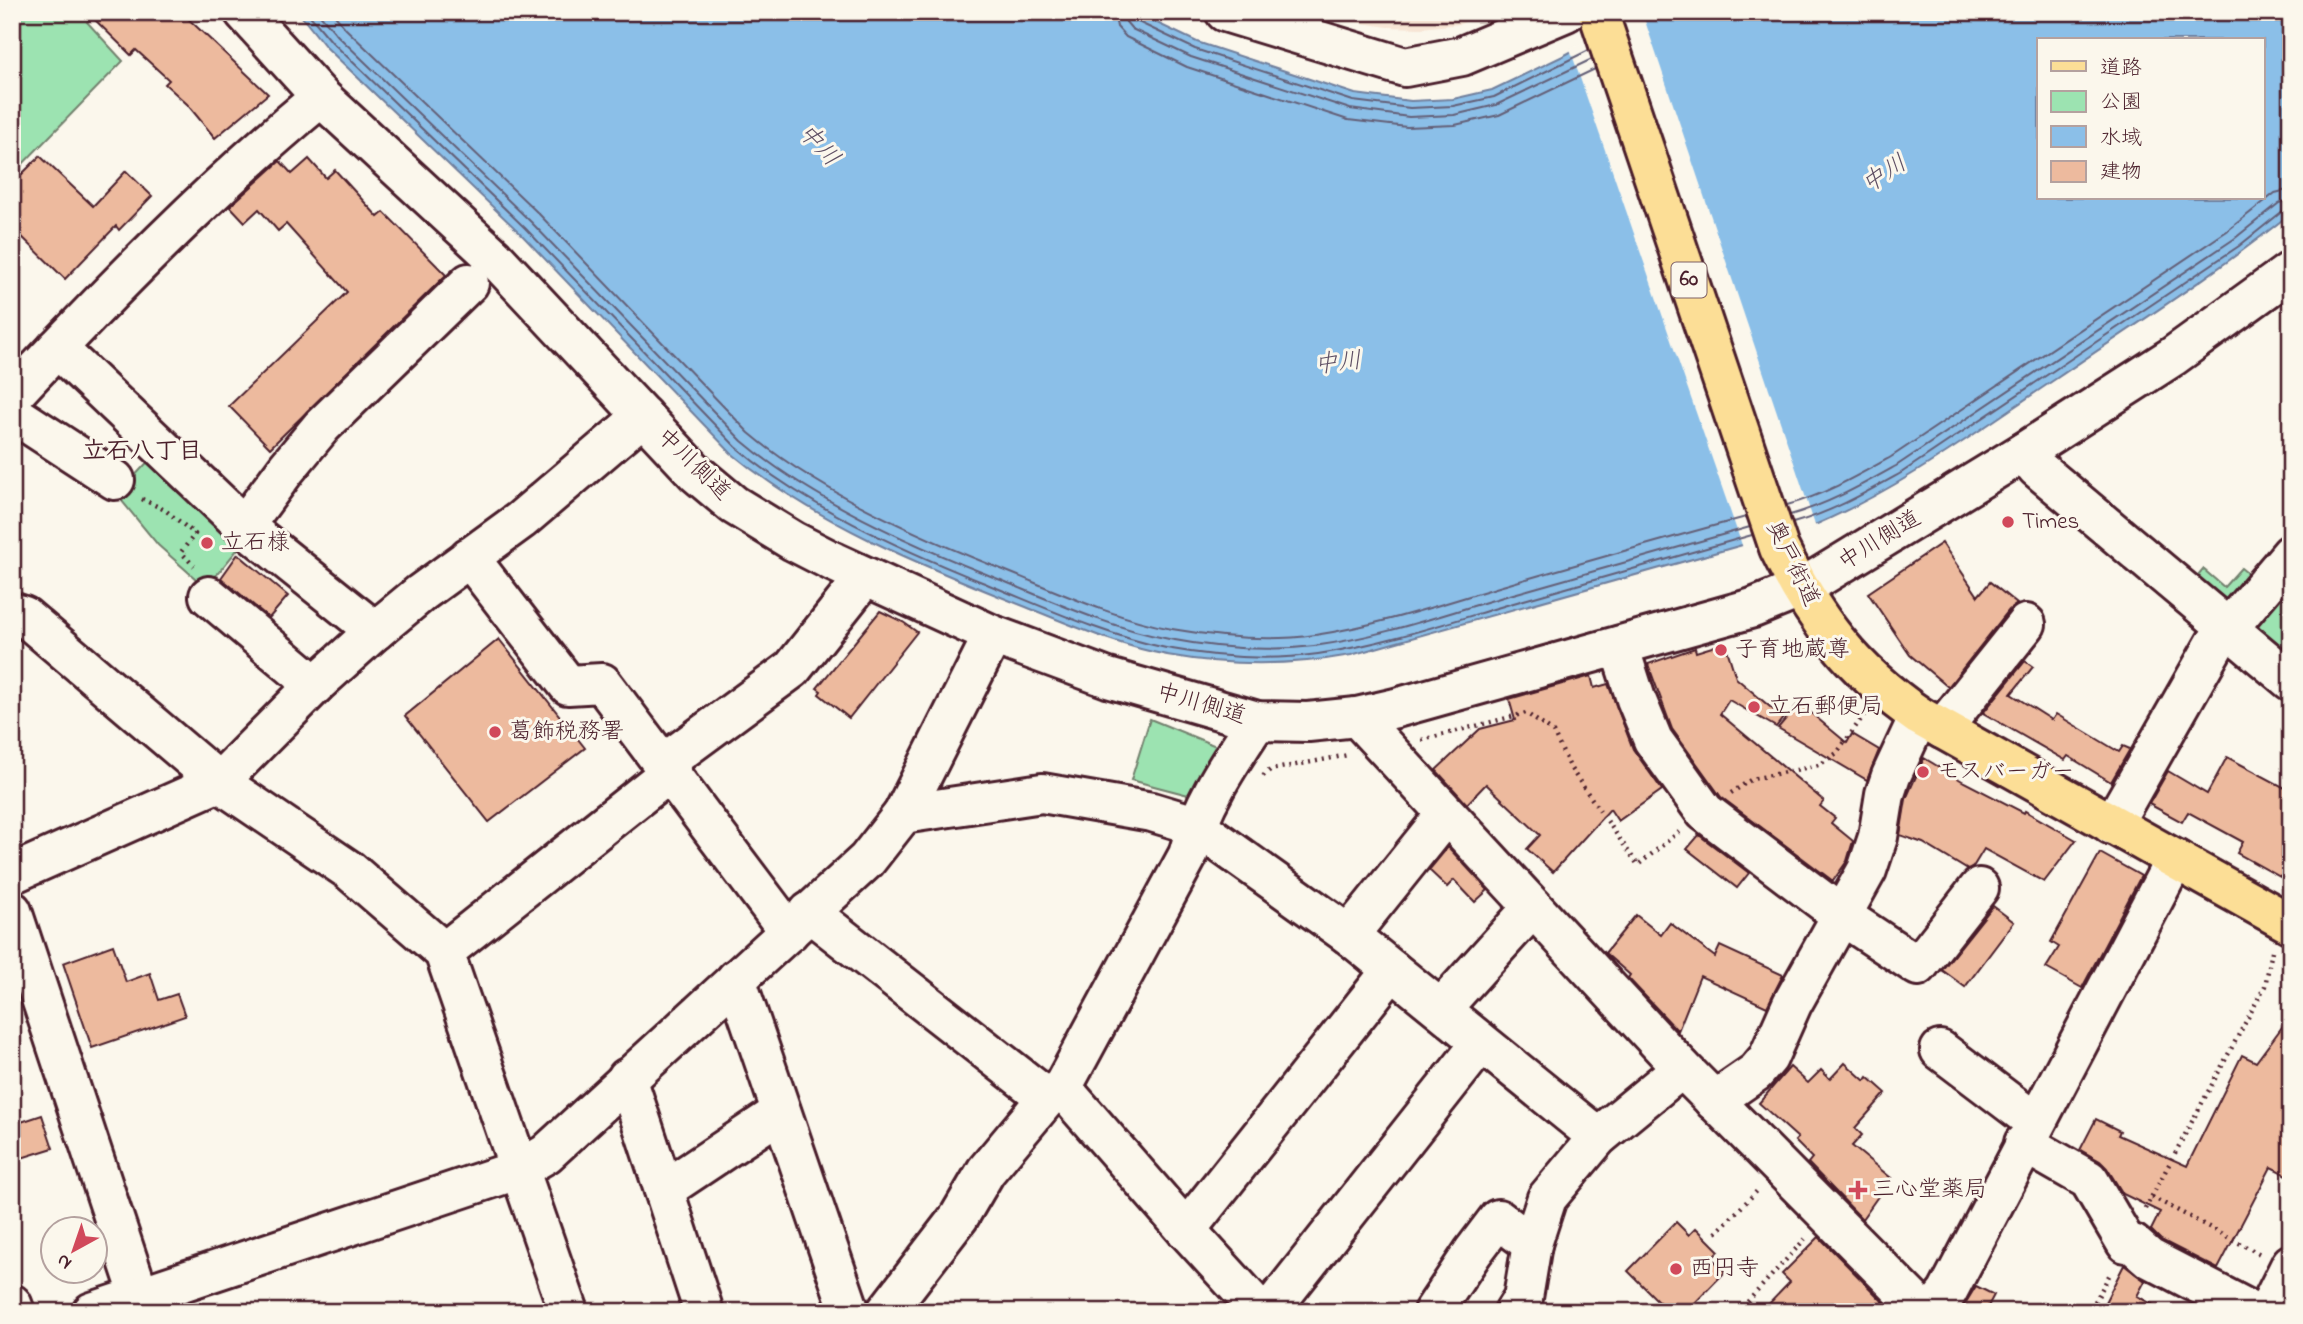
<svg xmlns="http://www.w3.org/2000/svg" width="2303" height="1324" viewBox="0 0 2303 1324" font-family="'Indie Flower','Klee One',sans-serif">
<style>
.built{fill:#f7e5d5}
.green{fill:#9ce3b1;stroke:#73816e;stroke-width:2}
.water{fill:#8bbfe8;stroke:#717f9c;stroke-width:2;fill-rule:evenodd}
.pier{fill:#fbf7ec}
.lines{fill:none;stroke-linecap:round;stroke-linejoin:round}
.shore{stroke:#645f77;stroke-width:2}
.building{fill:#edba9e;stroke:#4a1f2b;stroke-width:2}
.minor-casing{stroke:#4a1f2b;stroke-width:44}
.major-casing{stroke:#4a1f2b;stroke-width:44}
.path{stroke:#4a1f2b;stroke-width:4.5;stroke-dasharray:2 5;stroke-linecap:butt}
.minor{stroke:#fbf7ec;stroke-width:38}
.major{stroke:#fcde96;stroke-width:38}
.poi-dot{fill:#d1495b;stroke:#fbf7ec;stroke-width:2.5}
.labels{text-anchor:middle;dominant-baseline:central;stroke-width:6;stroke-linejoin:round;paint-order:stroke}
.shield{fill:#fbf7ec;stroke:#7f6065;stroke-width:2}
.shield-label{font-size:21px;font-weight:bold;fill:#4a1f2b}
.street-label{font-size:23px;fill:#4a1f2b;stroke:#fbf7ec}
.poi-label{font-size:23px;fill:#4a1f2b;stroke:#fbf7ec;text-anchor:start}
.water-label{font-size:24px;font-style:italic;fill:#5e4f64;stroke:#fbf7ec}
.neighbourhood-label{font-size:24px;font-weight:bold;fill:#4a1f2b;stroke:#fbf7ec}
</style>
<rect width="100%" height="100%" fill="#fbf7ec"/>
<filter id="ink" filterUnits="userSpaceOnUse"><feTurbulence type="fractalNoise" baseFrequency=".0143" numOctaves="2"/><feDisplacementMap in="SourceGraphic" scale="14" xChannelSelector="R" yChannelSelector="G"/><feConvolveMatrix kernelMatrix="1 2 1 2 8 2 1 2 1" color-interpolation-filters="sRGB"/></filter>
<g filter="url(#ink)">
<polygon class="built" points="1325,12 1489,12 1460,24 1421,28 1388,27 1348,21"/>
<g class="green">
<polygon points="12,12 96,12 87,22 123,61 12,175 12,37 19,31 12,22"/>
<polygon points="155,454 246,539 206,588 158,545 117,495"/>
<polygon points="2241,568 2252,577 2227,605 2192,582 2203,569 2224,587"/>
<polygon points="2291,569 2291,664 2248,630"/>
<polygon points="1150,719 1221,748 1196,797 1131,780"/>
</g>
<path class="water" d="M 298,12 L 1134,12 L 1197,42 L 1355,94 L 1411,101 L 1453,99 L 1492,90 L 1565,55 L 1644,12 L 2291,12 L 2291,213 C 2217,273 2136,324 2057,378 C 1979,430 1903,487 1817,524 L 1351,655 C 1290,666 1229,666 1167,655 C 1118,646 1072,625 1026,607 C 925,567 815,523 731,453 L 520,233 L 326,47 ZM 2039,40 L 2263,40 L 2263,198 L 2039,198 Z"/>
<polygon class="pier" points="1637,12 1642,12 1816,528 1743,548 1570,49"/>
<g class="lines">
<g class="shore">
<path d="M 307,12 L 332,42 L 525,228 L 736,447 C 803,505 900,549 982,582 C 1042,606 1103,635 1166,648 C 1215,657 1269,661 1318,654 C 1385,644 1452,621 1517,602 C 1596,579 1674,557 1752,535"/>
<path d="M 318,12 L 338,36 L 531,222 L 742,441 C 809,498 905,542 986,574 C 1046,598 1106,627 1169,639 C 1216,648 1266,652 1314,646 C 1382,637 1450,612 1517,593 C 1594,571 1672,549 1750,527"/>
<path d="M 332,12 L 346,29 L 539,214 L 749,433 C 815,489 911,533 991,565 C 1050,588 1109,617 1172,629 C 1218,637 1268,642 1315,635 C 1383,625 1450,601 1516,582 C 1592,560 1669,538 1746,517"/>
<polyline points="1114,12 1117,27 1126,37 1187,67 1348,120 1407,127 1455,125 1499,115 1595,69"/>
<polyline points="1124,12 1126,22 1132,29 1191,57 1350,109 1409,117 1454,115 1496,105 1592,59"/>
<polyline points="1133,12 1138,22 1195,49 1353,101 1410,108 1453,106 1494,97 1589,50"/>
<path d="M 1787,505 C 1824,495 1857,476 1891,457 L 2227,231 L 2275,193 L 2291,189"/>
<path d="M 1790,515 C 1829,504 1862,485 1896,466 L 2234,239 L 2279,203 L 2291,199"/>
<path d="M 1793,523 C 1832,512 1865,493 1901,473 L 2239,246 L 2284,210 L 2291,208"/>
</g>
</g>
<g class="building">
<polygon points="87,12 181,12 268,94 215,138 187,104 165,84 169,80 136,50 131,55"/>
<polygon points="40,156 93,206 126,171 152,196 119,230 116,226 65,279 12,227 12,184"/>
<polygon points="309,159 326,178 335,170 378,217 384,212 446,275 270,448 229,406 347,292 286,224 278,231 259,209 245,222 230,206 280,161 292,174"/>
<polygon points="1942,543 1978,596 1990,582 2017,604 2009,610 1948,687 1910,655 1868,593"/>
<polygon points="238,554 288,596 269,618 221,578"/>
<polygon points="880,611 903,622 917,632 849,718 819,694 821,691 817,688"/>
<polygon points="499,639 585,748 489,822 405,716"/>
<polygon points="1725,643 1736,678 1783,718 1776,727 1729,700 1720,714 1824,801 1820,806 1835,818 1831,823 1853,841 1847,861 1833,881 1721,797 1672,729 1648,664 1695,648 1696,652"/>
<polygon points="2025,661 2033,667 2011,694 2052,720 2056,714 2119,752 2123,746 2130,749 2111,782 2068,756 2065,760 1983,713"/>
<polygon points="1591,676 1594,688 1608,684 1633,749 1662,790 1618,821 1610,809 1553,872 1527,849 1540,835 1486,784 1467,804 1436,770 1480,729 1515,720 1509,699"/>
<polygon points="1799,703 1847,743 1852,734 1879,750 1867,780 1778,728"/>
<polygon points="2227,757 2291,791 2291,883 2237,853 2243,842 2188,812 2182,822 2149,804 2168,771 2207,794"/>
<polygon points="1924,758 1964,782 2024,813 2025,811 2076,840 2044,882 1984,849 1973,867 1968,870 1923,843 1900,835 1906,799"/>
<polygon points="1699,835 1749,873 1737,888 1687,849"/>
<polygon points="1448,847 1488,890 1475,902 1454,880 1447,887 1429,870"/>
<polygon points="2100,853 2141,876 2082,988 2046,968 2059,947 2051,942"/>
<polygon points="1993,906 2014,922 1965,987 1942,970"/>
<polygon points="1636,915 1661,935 1670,923 1715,957 1720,946 1783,975 1767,1007 1700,976 1678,1031 1628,978 1630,975 1605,953"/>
<polygon points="113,945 126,982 150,973 159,1000 177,994 185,1016 92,1048 63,963"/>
<polygon points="2291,1015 2291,1177 2271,1167 2218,1269 2161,1240 2151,1230 2160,1212 2123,1194 2107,1168 2100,1161 2080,1150 2096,1119 2120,1131 2118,1135 2187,1166 2242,1055 2256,1062"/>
<polygon points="1845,1063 1865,1081 1868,1077 1886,1093 1855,1128 1862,1135 1852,1146 1891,1178 1862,1219 1808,1163 1812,1158 1795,1141 1798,1138 1759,1103 1790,1067 1808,1083 1821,1070 1830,1079"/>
<polygon points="42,1115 53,1148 12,1161 12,1125"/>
<polygon points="1676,1222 1689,1235 1696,1228 1719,1251 1712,1258 1725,1272 1686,1312 1669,1312 1628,1271"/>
<polygon points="1819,1237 1823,1241 1893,1312 1761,1312 1790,1282 1782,1274"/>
<polygon points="2124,1265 2145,1281 2137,1296 2166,1312 2100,1312"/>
<polygon points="1976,1286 1994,1295 1985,1312 1960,1312"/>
</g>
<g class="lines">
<g class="minor-casing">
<g id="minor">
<polyline points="244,12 321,97 494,257 697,474 734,505 793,541 834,562 993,635 1108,678 1257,721 1308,722 1357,717 1396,708 1753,608 1800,589 2024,452 2172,357 2291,271"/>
<polyline points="1225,12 1405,67 1462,56 1566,12"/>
<polyline points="57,348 244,526 375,631"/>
<path d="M 12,396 C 110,291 211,188 321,97"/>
<polyline points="12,413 115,480"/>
<polyline points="2024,452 2037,468 2291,681"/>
<polyline points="244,526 287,468 322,426 469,283"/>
<polyline points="469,557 568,685 602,683 789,932"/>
<polyline points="209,596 315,685"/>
<polyline points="12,612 24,616 219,782 349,870 444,952 569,1312"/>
<polyline points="1619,646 1636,699 1653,740 1705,812 1841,915 1918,966 1979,888"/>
<polyline points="1357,717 1682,1068 1924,1312"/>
<polyline points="1942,729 2026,624"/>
<polyline points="663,764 792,669 865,577"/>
<polyline points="903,814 1042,793 1152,812 1195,825 1349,935 1598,1137"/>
<polyline points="2112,825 2215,644 2291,554"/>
<polyline points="12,874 219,782 315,685 375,631 421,593 521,520 643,416"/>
<polyline points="12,911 145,1312"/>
<polyline points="809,912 1047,1098"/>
<polyline points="1349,935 1446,814"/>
<polyline points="444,952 669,773"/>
<polyline points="736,979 850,1312"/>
<polyline points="1441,1009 1533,907"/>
<polyline points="1940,1050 2035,1122"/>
<polyline points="627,1078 704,1312"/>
<polyline points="1062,1088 1186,1230 1261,1312"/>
<polyline points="1714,1101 1756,1072 1768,1058 1792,1004 1867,870 1878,837 1885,794 1891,776 1919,716"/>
<polyline points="2024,1143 2089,1180 2126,1243 2133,1244 2149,1258 2253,1312"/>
<polyline points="664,1190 781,1112"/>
<polyline points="1186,1230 1392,970"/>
<polyline points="12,1304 15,1312"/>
<polyline points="92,1312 520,1169 546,1154 867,860 903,814 993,635"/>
<path d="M 886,1312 L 959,1217 L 986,1171 L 1047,1098 L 1062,1088 L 1188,855 C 1200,806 1229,763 1257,721"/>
<polyline points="1269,1312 1481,1043"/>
<polyline points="1433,1312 1473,1252 1498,1219 1532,1244"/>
<polyline points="1514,1312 1523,1298 1532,1244 1547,1198 1598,1137 1682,1068"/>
<polyline points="1932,1312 1947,1293 2175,859"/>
<polyline points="2267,1312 2291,1264"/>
</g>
</g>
<g class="major-casing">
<path id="major" d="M 1598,12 L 1779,548 C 1814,619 1852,670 1919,716 L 2291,924"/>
</g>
<g class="path">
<polyline points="142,499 165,510 195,534 181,552 194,566"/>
<polyline points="1422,740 1526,713 1553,732 1571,769 1638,865 1679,832"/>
<polyline points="1263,776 1270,770 1348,755"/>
<polyline points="1731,793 1752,779 1819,765 1837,753 1864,715"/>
<polyline points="2152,1197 2260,1254"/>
<polyline points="2145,1209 2265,986 2272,951"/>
<polyline points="1716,1233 1757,1191"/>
<polyline points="1738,1312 1805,1239"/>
<polyline points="2085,1312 2096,1300 2111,1272"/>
</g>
<use href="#minor" class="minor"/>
<use href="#major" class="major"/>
</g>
</g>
<g class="poi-dot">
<circle cx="2008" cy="522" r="7"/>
<circle cx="207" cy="543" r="7"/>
<circle cx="1721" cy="650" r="7"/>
<circle cx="1754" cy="707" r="7"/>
<circle cx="495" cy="732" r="7"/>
<circle cx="1923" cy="772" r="7"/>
<path d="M1854.5 1179.5h7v7h7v7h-7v7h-7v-7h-7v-7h7z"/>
<circle cx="1676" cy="1269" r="7"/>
</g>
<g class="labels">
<rect class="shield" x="1671.5" y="262.5" width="35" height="35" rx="5"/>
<g class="shield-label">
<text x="1689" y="280">60</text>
</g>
<g class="street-label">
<text transform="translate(693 465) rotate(44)">中川側道</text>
<text transform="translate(1880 541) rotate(-32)">中川側道</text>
<text transform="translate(1792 564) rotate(64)">奥戸街道</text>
<text transform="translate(1201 705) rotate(16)">中川側道</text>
</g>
<g class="poi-label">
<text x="2022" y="522">Times</text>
<text x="221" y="543">立石様</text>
<text x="1735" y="650">子育地蔵尊</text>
<text x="1768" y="707">立石郵便局</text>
<text x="509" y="732">葛飾税務署</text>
<text x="1937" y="772">モスバーガー</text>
<text x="1872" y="1190">三心堂薬局</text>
<text x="1690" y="1269">西円寺</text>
</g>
<g class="water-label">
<text transform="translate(818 146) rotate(47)">中川</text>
<text transform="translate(1885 175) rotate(-33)">中川</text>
<text transform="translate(1338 364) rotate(-6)">中川</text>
</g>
<g class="neighbourhood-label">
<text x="142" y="452">立石八丁目</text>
</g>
</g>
<rect width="2303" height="1324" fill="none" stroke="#fbf7ec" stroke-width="42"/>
<rect x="21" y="21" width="2261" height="1282" fill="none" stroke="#4a1f2b" stroke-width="2.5" filter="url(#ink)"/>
<rect x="2037" y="38" width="228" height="161" fill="#fbf7ec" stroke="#b4a19f" stroke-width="2"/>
<rect x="2051" y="61" width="35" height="10" fill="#fcde96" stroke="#b4a19f" stroke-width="2"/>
<text x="2100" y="74" font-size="21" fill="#4a1f2b">道路</text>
<rect x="2051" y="91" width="35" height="21" fill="#9ce3b1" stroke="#b4a19f" stroke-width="2"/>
<text x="2100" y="108" font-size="21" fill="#4a1f2b">公園</text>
<rect x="2051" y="126" width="35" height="21" fill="#8bbfe8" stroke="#b4a19f" stroke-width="2"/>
<text x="2100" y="144" font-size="21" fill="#4a1f2b">水域</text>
<rect x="2051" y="161" width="35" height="21" fill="#edba9e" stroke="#b4a19f" stroke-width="2"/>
<text x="2100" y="178" font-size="21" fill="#4a1f2b">建物</text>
<g transform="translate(74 1250) rotate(220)"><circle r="33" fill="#fbf7ec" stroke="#b4a19f" stroke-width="2"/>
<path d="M0-5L12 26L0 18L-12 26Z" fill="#d1495b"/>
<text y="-10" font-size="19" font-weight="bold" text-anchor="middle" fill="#4a1f2b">N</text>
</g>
</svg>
